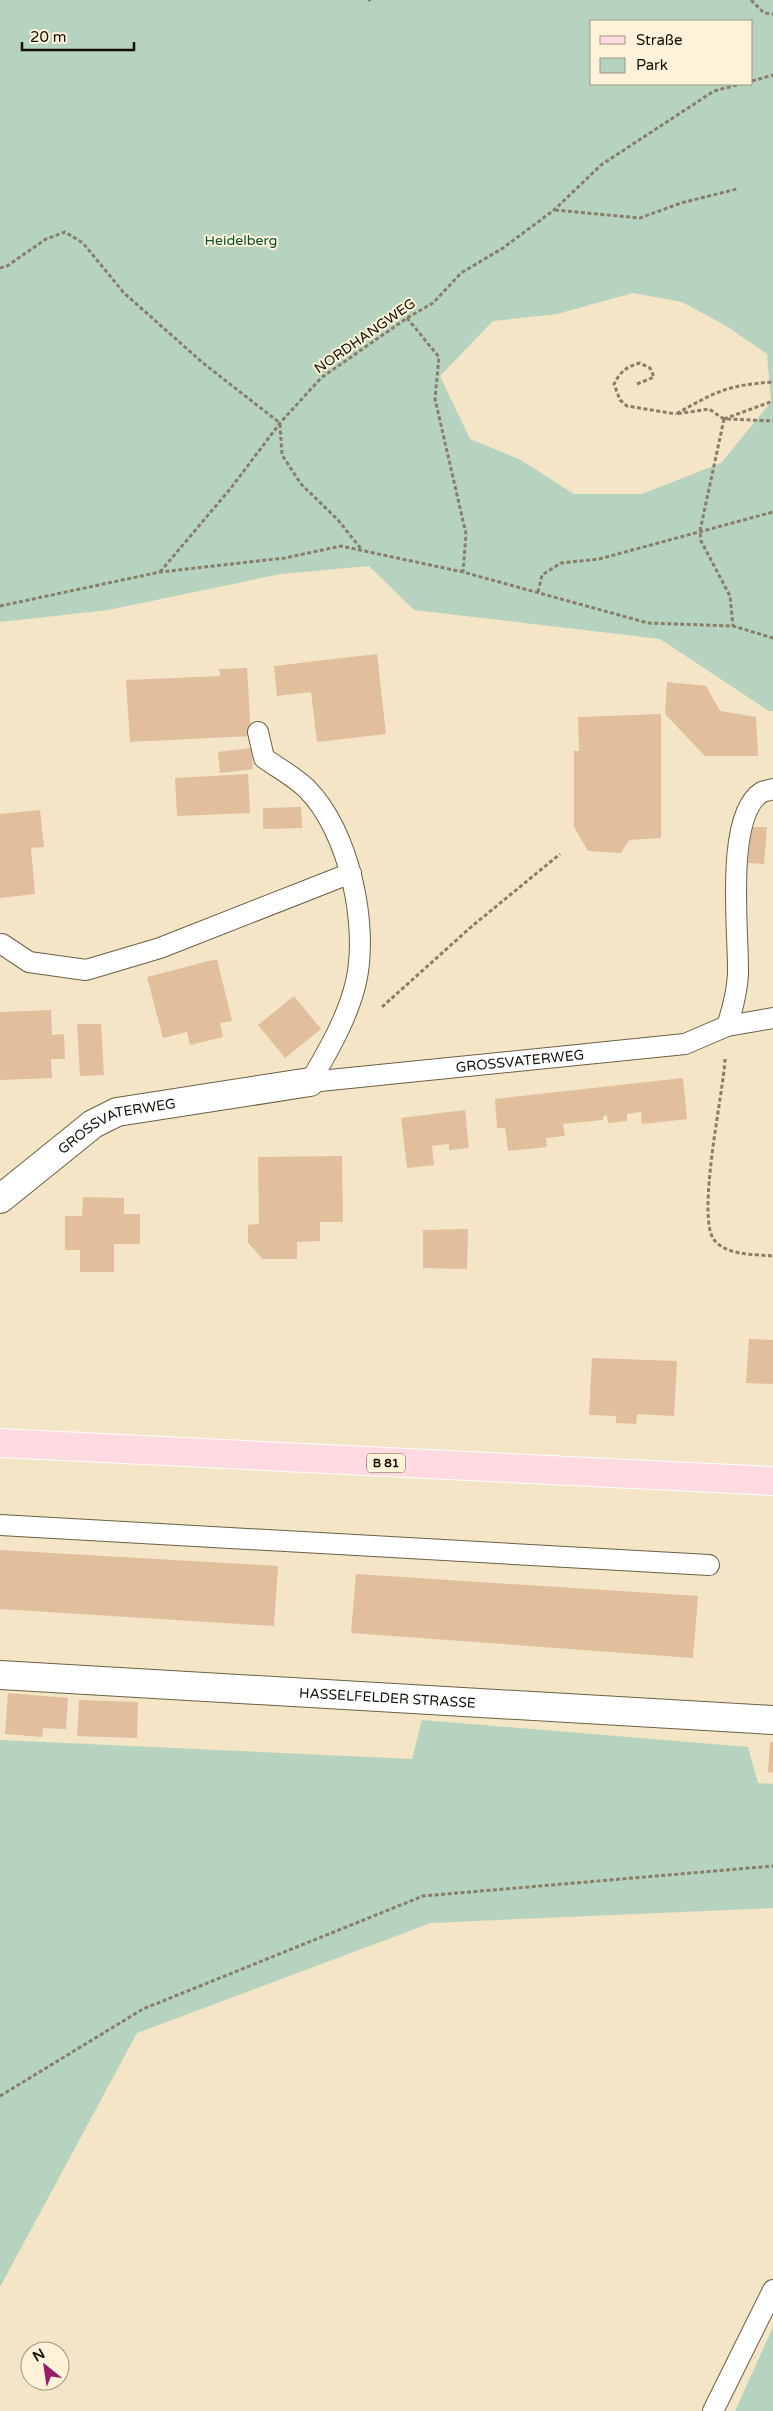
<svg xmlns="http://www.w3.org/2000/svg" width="773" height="2411" viewBox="0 0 773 2411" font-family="'Varela Round',sans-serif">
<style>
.green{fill:#b6d3c0;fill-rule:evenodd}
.building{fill:#e1bf9d}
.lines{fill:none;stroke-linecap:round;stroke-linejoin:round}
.lane-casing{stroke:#6c6044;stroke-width:22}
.street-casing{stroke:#6c6044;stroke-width:30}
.primary-casing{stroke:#fff;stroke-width:30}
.path{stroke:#897f69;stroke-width:3;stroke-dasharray:4 2.5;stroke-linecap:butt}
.lane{stroke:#fff;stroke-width:20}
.street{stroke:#fff;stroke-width:28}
.primary{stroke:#ffdae1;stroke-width:28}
.labels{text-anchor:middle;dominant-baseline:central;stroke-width:4;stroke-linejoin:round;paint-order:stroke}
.shield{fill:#fef3d9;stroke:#5a5344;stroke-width:1}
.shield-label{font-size:12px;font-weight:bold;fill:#130e04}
.park-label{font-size:14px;fill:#045230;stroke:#fef3d9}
.street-label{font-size:14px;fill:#130e04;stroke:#fef3d9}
</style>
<rect width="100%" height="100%" fill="#f3e5c5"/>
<g class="green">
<path d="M 0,0 L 773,0 L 773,711 L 769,711 L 660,639 L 414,610 L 369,566 L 281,574 L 108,610 L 0,622 ZM 592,21 L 752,21 L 752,84 L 592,84 ZM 633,293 L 682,302 L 728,327 L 767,354 L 771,402 L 721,463 L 642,494 L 574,494 L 519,459 L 470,439 L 440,376 L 493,321 L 557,314 Z"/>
<polygon points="422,1720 748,1747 758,1783 773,1784 773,1908 431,1923 137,2033 0,2287 0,1740 412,1759"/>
<polygon points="773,2327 773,2411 735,2411"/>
</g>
<g class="building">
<polygon points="377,654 386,734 317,742 311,692 277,696 274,666"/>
<polygon points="247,668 251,736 130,742 126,680 220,676 219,669"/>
<polygon points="667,682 706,686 720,711 756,717 758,756 705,756 665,714"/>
<polygon points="661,714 661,838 629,840 621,853 588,851 574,827 574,751 579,751 578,717"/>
<polygon points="251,748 253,769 220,773 218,752"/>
<polygon points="248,774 250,813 177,816 175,778"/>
<polygon points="301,807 302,828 263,829 263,808"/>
<polygon points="40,810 44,847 31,848 35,894 0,898 0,814"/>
<polygon points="751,827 767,827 764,864 748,863"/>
<polygon points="217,959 232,1021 220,1023 223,1037 190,1045 187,1032 163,1038 147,977"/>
<polygon points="294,996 321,1029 285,1058 258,1025"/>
<polygon points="51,1010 52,1035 64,1034 65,1059 51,1059 52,1078 0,1080 0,1012"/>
<polygon points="77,1024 101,1024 104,1075 80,1076"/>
<polygon points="683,1078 687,1119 642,1124 641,1112 627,1114 627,1121 608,1123 607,1115 603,1116 603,1120 563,1124 565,1136 546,1138 547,1147 508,1151 505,1128 497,1128 495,1099"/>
<polygon points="465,1110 469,1148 449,1150 449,1144 432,1146 434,1165 407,1168 401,1118"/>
<polygon points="342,1156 343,1222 320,1222 320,1241 297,1242 297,1259 263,1259 248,1243 248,1225 259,1224 258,1157"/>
<polygon points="83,1197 124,1198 124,1214 140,1214 140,1244 114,1244 114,1272 80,1272 80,1250 65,1250 65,1216 82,1216"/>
<polygon points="468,1229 467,1269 423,1268 423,1230"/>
<polygon points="749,1339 773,1340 773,1384 746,1383"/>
<polygon points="592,1358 677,1361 674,1416 637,1414 636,1424 616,1423 616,1416 589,1415"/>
<polygon points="0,1550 278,1566 274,1626 0,1609"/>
<polygon points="356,1574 698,1596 693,1658 351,1633"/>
<polygon points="8,1693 68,1698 66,1729 43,1728 42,1737 5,1734"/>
<polygon points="79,1700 138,1702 137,1738 77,1736"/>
<polygon points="770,1742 773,1742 773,1773 768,1772"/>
</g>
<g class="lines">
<g class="lane-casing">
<g id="lane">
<path d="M 258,732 L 264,758 C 278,768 295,777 307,789 C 349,831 369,925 356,982 C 348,1017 328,1051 310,1082"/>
<polyline points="2,944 29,962 86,970 160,948 351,873"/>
<path d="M 727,1026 C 733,1008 737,992 738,974 C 739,934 724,815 762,792 C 765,791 770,790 773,789"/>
<path id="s1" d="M 310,1082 L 685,1044 L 727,1026 L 773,1018"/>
<polyline points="0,1525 709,1565"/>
<polyline points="713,2411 773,2290"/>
</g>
</g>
<g class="street-casing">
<g id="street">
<path id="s2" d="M 0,1199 L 93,1124 L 117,1112 L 310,1082"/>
<path id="s3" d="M 0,1675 L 773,1720"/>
</g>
</g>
<g class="primary-casing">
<polyline id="primary" points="0,1443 773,1481"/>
</g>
<g class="path">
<polyline points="368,0 371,0"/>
<polyline points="751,0 764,13 773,14"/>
<polyline points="752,81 773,75"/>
<polyline points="555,210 640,218 681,203 737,189"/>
<polyline points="0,268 7,266 46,239 65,232 83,243 124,293 203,363 280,423"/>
<polyline points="407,318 439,357 435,399 466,534 463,572"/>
<path d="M 637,384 L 654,377 L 650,368 L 640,363 C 626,367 621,371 614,384 L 620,400 L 627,406 L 676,414"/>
<polyline points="724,419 700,531 701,541 730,596 733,626"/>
<path d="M 724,419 L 709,409 L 676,414 C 715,392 727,385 773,382"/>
<polyline points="724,419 773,401"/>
<polyline points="727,419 773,421"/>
<polyline points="280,424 282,455 301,484 338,520 362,550"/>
<polyline points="160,572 231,488 280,423 321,378 407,318 433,303 461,273 503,248 554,210 601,165 714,91 741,84"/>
<polyline points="538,592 542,575 561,563 599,559 773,512"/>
<polyline points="0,606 160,572 285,558 341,546 463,572 648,623 733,626 773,638"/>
<polyline points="382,1007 471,927 560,854"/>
<path d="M 725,1059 C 724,1090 695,1220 715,1241 C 729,1256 754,1254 773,1256"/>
<polyline points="0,2096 143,2009 423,1896 773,1866"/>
</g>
<use href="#lane" class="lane"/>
<use href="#street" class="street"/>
<use href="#primary" class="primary"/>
</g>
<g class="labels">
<rect class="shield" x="367" y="1453.5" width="38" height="19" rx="4"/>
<g class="shield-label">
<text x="386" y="1463">B 81</text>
</g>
<g class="park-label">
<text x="241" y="240">Heidelberg</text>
</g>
<g class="street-label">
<text transform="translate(365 336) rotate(-35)">NORDHANGWEG</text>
<text stroke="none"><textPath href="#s1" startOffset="211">GROSSVATERWEG</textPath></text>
<text stroke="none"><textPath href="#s2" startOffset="141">GROSSVATERWEG</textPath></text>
<text stroke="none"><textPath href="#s3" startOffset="388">HASSELFELDER STRASSE</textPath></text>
</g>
</g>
<rect x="590" y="20" width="162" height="65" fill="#fef3d9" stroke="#a09784"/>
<rect x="600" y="36" width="25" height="8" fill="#ffdae1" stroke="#a09784"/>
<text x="636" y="45" font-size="15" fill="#130e04">Straße</text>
<rect x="600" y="58" width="25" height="15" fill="#b6d3c0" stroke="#a09784"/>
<text x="636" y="70" font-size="15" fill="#130e04">Park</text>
<g transform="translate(45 2366) rotate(330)"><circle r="24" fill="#fef3d9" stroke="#a09784"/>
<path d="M0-4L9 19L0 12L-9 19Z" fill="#9c1a6c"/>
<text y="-8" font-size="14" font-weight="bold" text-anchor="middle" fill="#130e04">N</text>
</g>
<path d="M22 42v8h112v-8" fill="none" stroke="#130e04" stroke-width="2.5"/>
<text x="30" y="42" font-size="15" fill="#130e04" stroke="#fef3d9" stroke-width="4" paint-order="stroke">20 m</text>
</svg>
